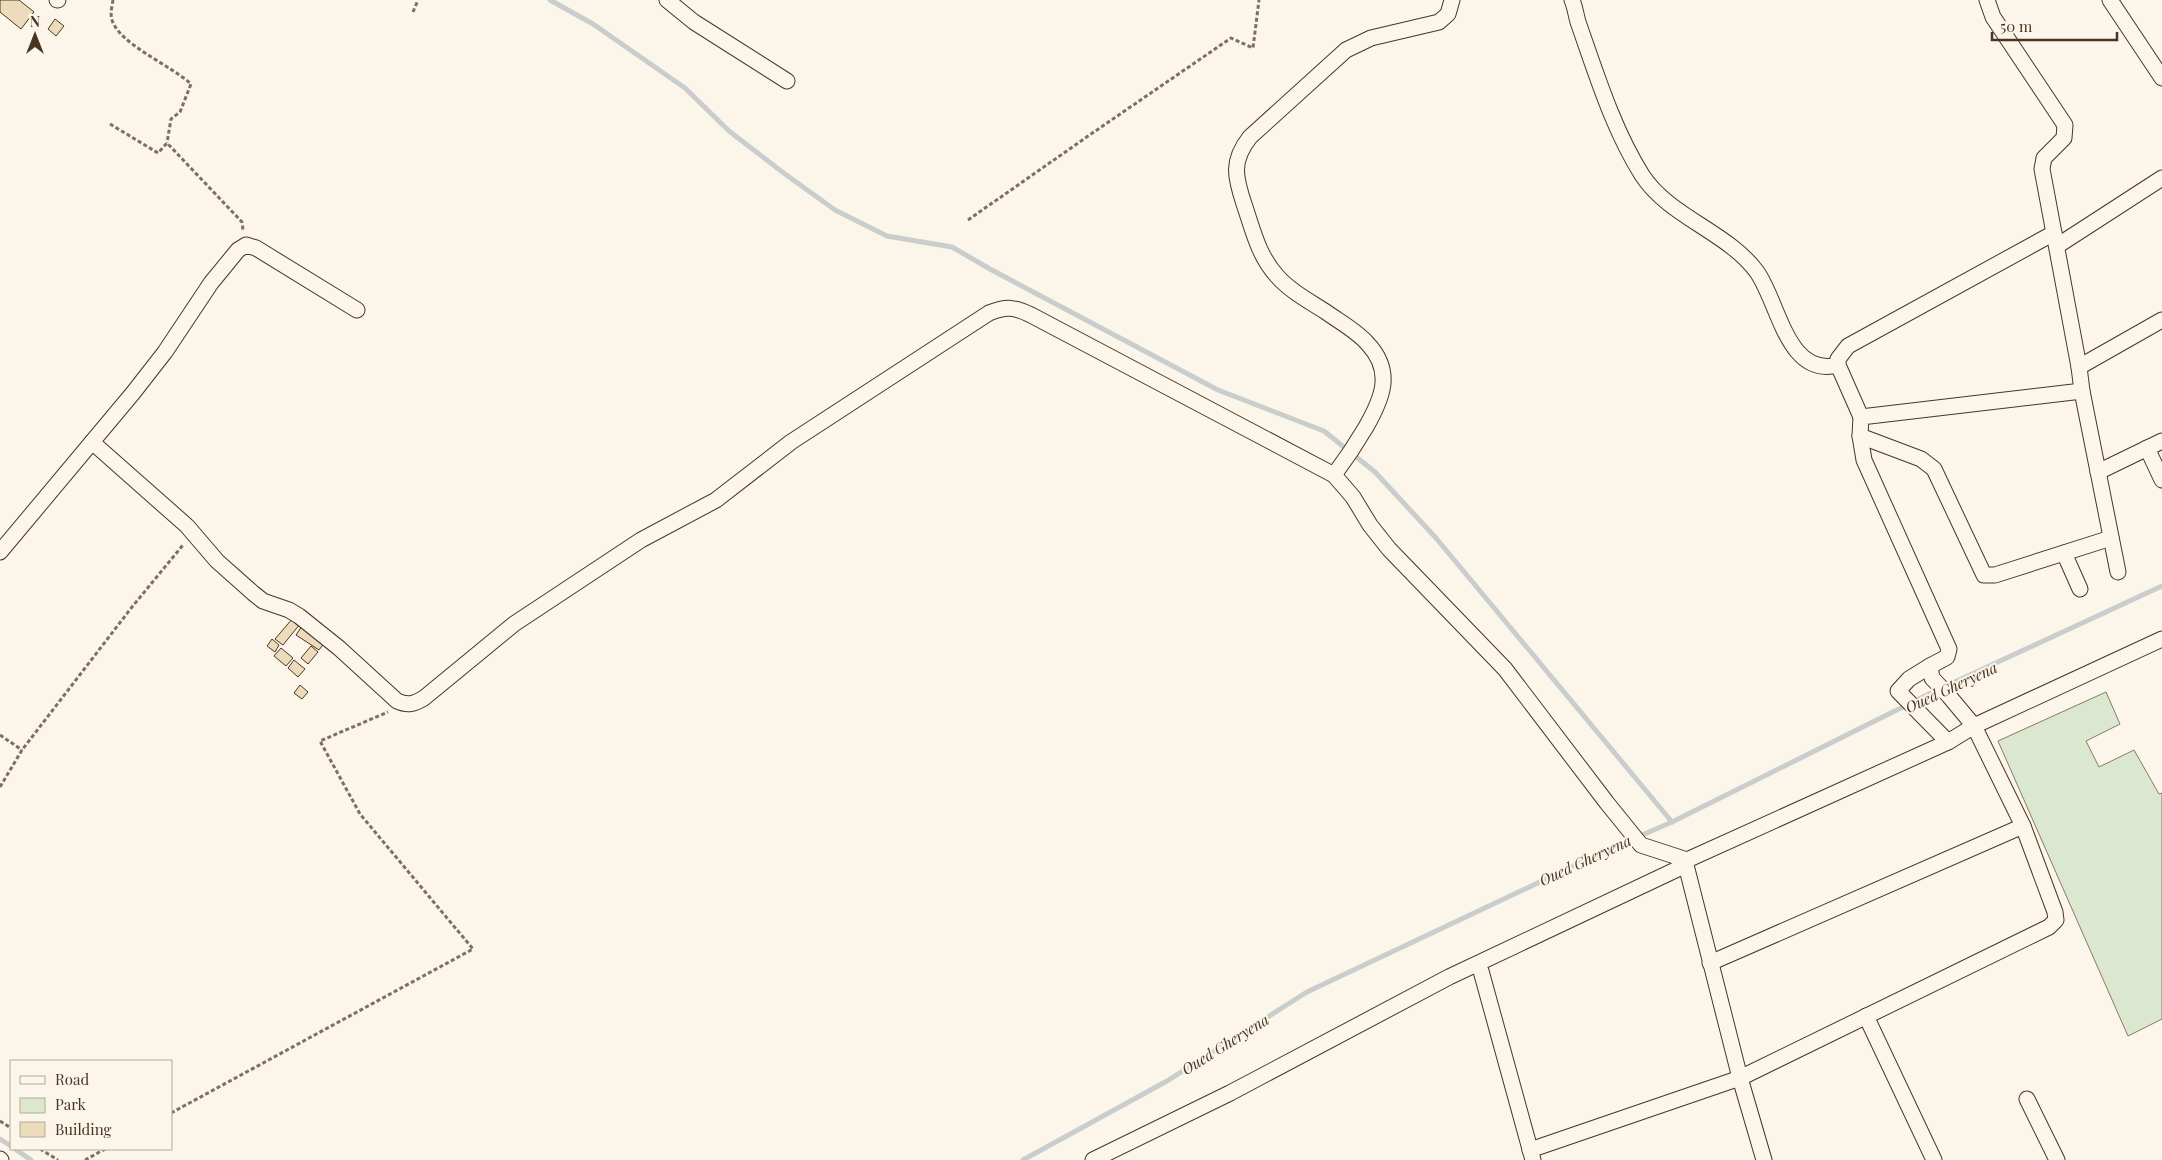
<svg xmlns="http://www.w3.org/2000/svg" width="2162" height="1160" viewBox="0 0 2162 1160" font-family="'Playfair Display',serif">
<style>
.green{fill:#dce7d0;stroke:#887966}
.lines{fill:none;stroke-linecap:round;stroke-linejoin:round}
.stream{stroke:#c9cecd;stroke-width:5}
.building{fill:#ecdcbc;stroke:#4a3520}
.minor-casing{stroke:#4a3520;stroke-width:17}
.path{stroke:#7f6f5c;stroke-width:3;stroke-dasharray:4 2.5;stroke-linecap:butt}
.minor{stroke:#fbf6e9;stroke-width:15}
.labels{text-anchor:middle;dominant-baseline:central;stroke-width:4;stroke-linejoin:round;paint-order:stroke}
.water-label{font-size:15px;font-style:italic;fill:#4a3520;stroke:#fbf6e9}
</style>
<rect width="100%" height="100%" fill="#fbf6e9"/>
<polygon class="green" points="2106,692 2120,724 2086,741 2099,767 2134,750 2159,794 2162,793 2162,1019 2128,1036 1998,741"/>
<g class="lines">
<g class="stream">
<polyline points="550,0 593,24 685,88 729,131 785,174 835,210 887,236 952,247 990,269 1218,390 1324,431 1375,472 1436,538 1672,822"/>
<polyline points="0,1139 11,1146"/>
<polyline points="15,1149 31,1160"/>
<polyline points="1023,1160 1167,1081 1307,992 1601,853 1672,822 1931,693 2162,586"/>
</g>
</g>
<g class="building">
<polygon points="0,0 19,0 34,12 21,29 0,12"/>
<polygon points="55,19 64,26 56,36 48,29"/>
<polygon points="293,618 300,624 283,645 275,639"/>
<polygon points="302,626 325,642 319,650 296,635"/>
<polygon points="272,639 279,645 275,652 267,646"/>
<polygon points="311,646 318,652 308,664 301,658"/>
<polygon points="281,648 293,658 286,666 274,656"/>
<polygon points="294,660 305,669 298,677 288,668"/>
<polygon points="300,685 308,692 302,699 294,693"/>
</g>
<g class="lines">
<g class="minor-casing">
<g id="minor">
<polyline points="57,0 58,0"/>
<polyline points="667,0 694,22 787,81"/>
<path d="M 1572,0 C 1575,7 1576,15 1578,22 C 1596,73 1613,129 1642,175 C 1669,217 1728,232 1757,272 C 1779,303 1787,378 1838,365"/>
<polyline points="1987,0 1993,17 2065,125 2064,138 2044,158 2042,169 2079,367"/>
<polyline points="2110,0 2162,78"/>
<polyline points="2057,246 2162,178"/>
<polyline points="1861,417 1838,365 1838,359 1848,346 2054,233"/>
<polyline points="1860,436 1921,459 1934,469 1984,575 1995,575 2111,538"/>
<path d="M 92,442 L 187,526 L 217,561 L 253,593 L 263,601 L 289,610 L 299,616 L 339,648 L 397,701 C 408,706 414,704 424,698 L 514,624 L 641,540 L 716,500 L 791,442 L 989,313 C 1007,306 1014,307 1031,315 L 1334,475 L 1353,497 L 1370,525 L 1389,549 L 1505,669 L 1607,803 L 1641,845 L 1687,860"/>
<polyline points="2147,448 2162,480"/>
<polyline points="2098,472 2162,441"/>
<path d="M 1334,475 C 1346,459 1356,444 1366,427 C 1382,399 1394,372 1368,344 C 1357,331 1340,322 1326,312 C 1309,301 1290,291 1277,276 C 1258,255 1253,230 1244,204 C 1235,177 1231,161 1250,137 L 1346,50 L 1371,38 L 1439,22 L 1448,14 L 1452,0"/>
<polyline points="0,552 133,393 165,352 211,283 238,250 246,245 256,248 357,310"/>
<polyline points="2064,553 2080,589"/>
<polyline points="2118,572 2082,391 2079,367 2162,320"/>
<polyline points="1930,666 1909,679 1898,691 1948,742"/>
<polyline points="1686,865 1740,1078 2049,927 2056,920 2055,912 2023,826 1974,726 1949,696 1932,678 1930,666 1947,657 1949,649 1864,460 1860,436 1861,417 2082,391"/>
<polyline points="1710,963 2023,826"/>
<polyline points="1481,971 1533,1160"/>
<polyline points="1866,1016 1934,1160"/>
<polyline points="2027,1099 2057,1160"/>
<polyline points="1530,1150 1740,1078 1764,1160"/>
<polyline points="0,1159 1,1160"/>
<polyline points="1093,1160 1230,1093 1449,977 1686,865 1687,860 1948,742 1974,726 2162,639"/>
</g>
</g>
<g class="path">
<path d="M 113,0 C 112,6 110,14 112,20 C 119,44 172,66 191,84 L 180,112 L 171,119 L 167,143"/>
<polyline points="413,12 418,0"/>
<polyline points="110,124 158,153 167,143 242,222 243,230"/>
<polyline points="968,220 1091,134 1231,38 1253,48 1259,0"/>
<polyline points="0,735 22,750"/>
<polyline points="0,787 22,750 132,607 183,545"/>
<polyline points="171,1113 473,949 360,814 320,741 388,712"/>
<polyline points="0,1121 11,1128"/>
<polyline points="40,1149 58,1160"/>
<polyline points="85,1160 105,1149"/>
</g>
<use href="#minor" class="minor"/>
</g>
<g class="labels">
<g class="water-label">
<text transform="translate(1951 687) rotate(-25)">Oued Gheryena</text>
<text transform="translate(1585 860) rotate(-25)">Oued Gheryena</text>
<text transform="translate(1225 1044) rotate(-32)">Oued Gheryena</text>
</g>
</g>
<rect x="10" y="1060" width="162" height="90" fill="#fbf6e9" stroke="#b4a999"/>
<rect x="20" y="1076" width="25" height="8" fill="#fbf6e9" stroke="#b4a999"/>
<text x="55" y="1085" font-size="15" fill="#4a3520">Road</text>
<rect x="20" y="1098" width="25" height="15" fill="#dce7d0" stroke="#b4a999"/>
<text x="55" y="1110" font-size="15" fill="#4a3520">Park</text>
<rect x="20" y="1122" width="25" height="15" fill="#ecdcbc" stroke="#b4a999"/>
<text x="55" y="1135" font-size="15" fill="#4a3520">Building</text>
<g transform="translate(35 35)" stroke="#fbf6e9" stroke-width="4" paint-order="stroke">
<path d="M0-4L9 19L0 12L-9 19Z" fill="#4a3520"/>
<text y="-8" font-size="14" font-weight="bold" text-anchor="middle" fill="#4a3520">N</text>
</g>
<path d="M1992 32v8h125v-8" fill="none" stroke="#4a3520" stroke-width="2.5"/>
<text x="2000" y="32" font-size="15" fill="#4a3520" stroke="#fbf6e9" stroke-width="4" paint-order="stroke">50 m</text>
</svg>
